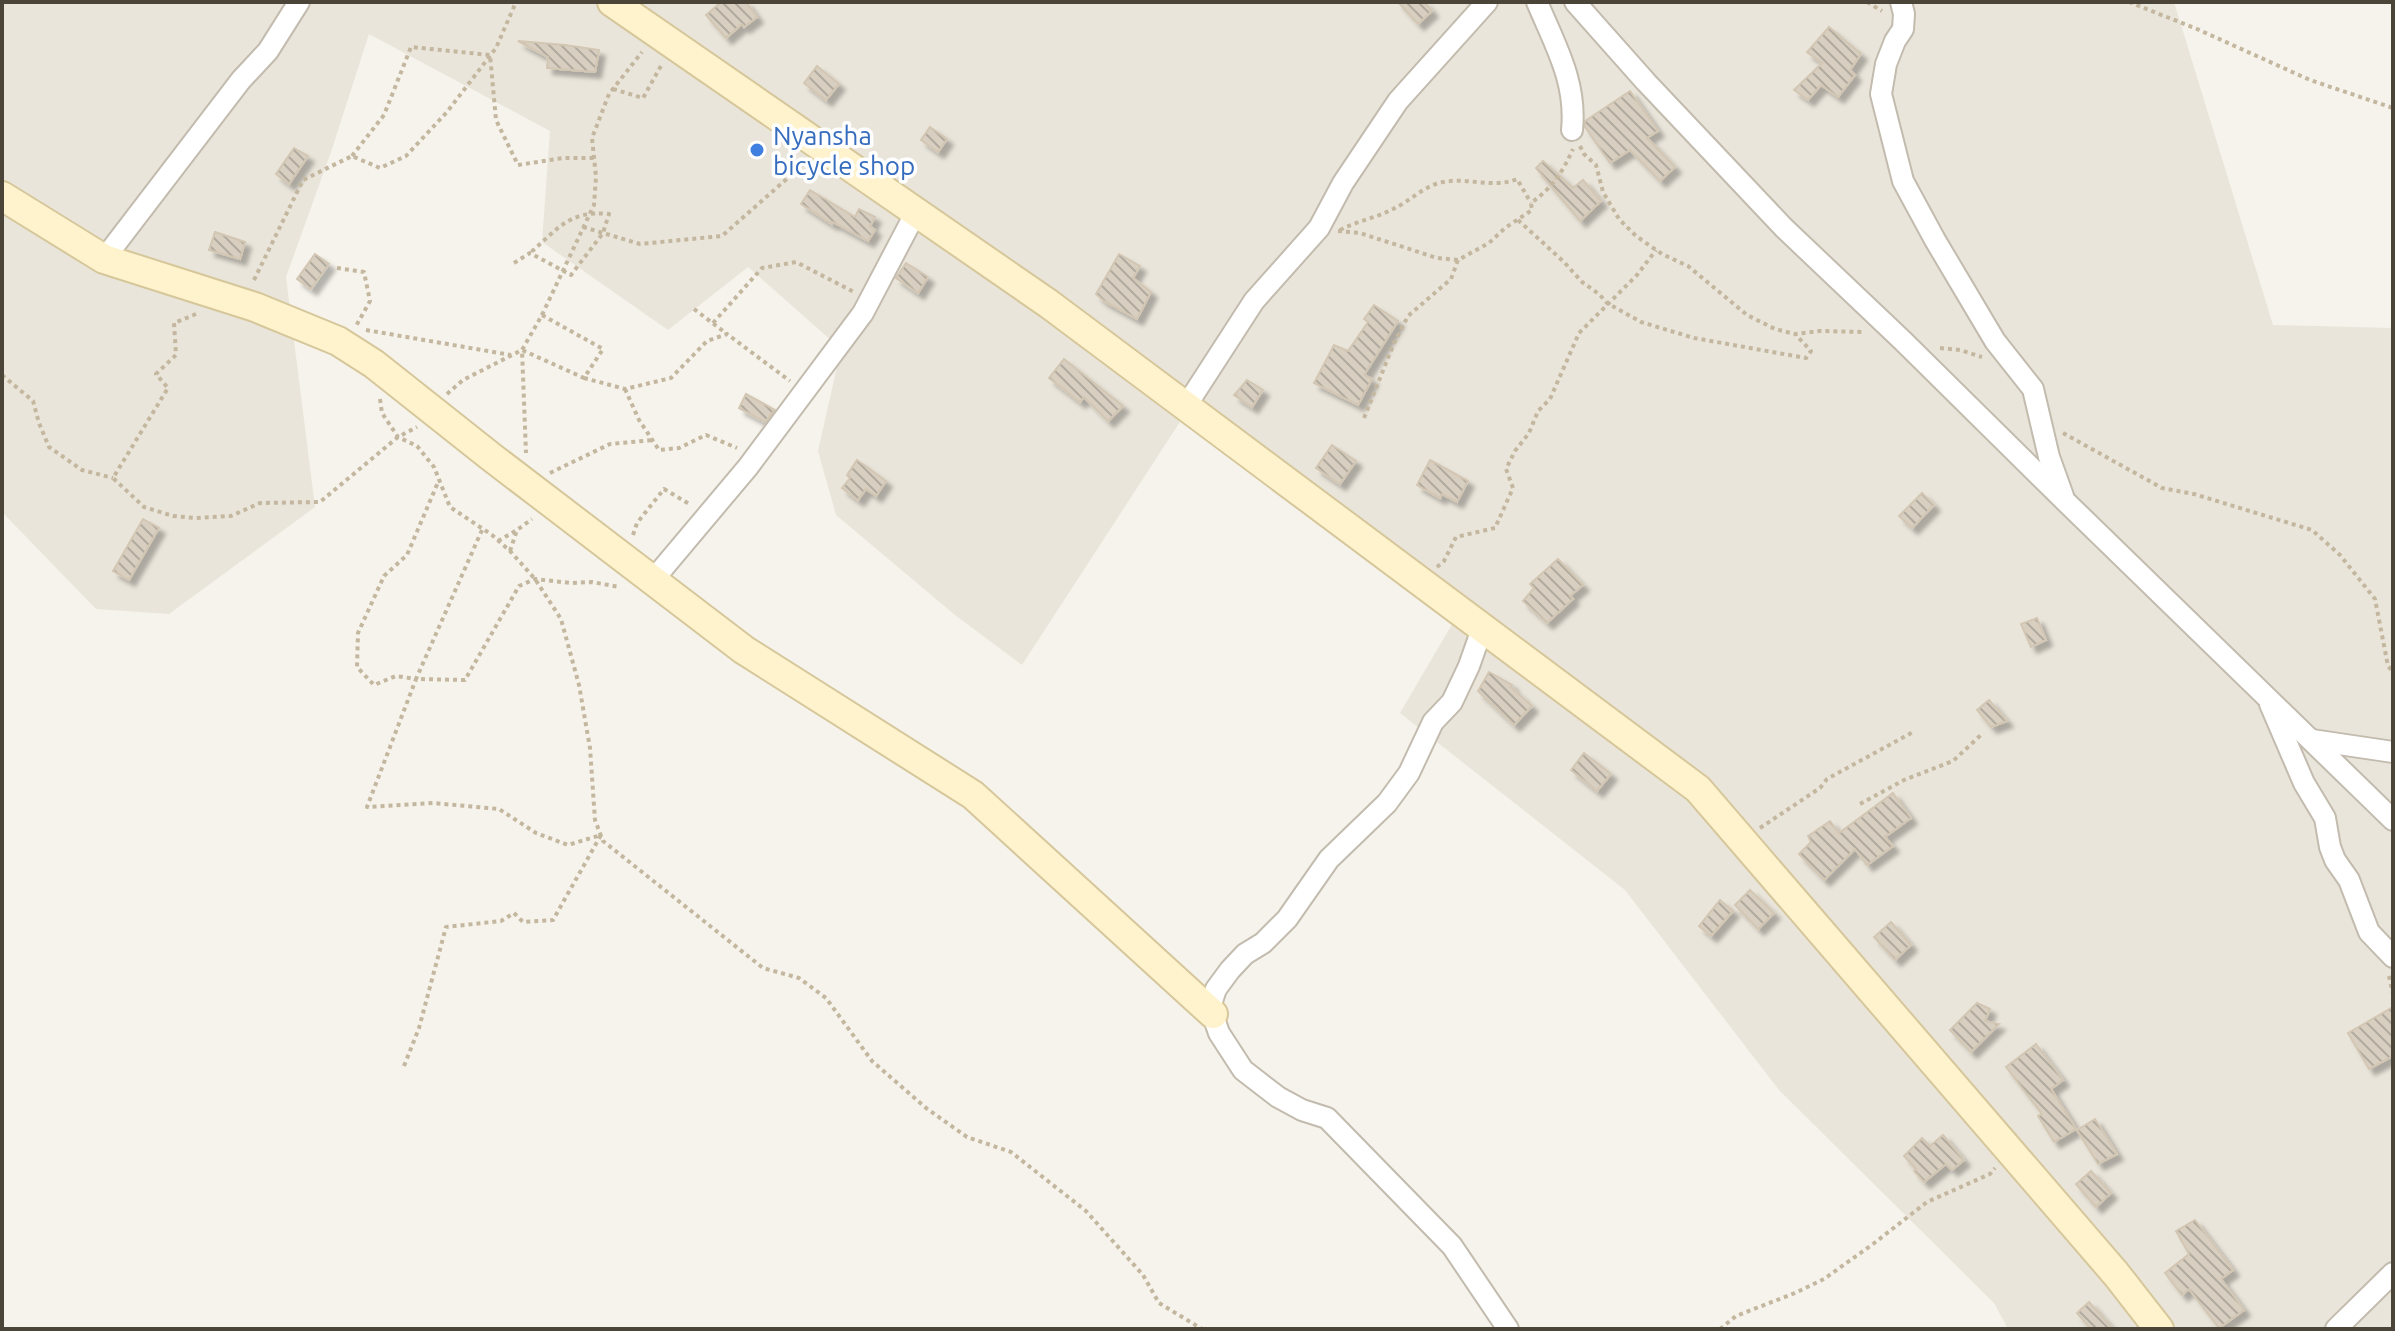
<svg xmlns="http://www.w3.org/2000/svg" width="2395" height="1331" viewBox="0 0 2395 1331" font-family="Ubuntu,sans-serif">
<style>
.residential{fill:#eae5da}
.building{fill:url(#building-back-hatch);stroke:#d3c7b4;stroke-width:2;filter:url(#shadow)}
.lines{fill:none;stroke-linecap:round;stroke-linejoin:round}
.street-casing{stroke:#c2bbae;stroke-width:24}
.secondary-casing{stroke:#d6c79b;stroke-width:32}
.path{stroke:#c4b79f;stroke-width:4;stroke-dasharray:4 4;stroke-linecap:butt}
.street{stroke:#fff;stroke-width:20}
.secondary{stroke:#fff3cd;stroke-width:28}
.shop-dot{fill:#3f7fe0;stroke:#fff;stroke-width:3}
.labels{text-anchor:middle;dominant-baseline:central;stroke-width:7;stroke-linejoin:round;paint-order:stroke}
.shop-label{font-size:26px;fill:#366cbe;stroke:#fff;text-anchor:start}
</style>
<defs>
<pattern id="building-back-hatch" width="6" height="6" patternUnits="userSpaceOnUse" patternTransform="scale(2)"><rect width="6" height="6" fill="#d8cfc1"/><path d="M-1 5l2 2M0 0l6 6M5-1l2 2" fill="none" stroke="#b1aa9e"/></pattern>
<filter id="shadow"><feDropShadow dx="6" dy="6" stdDeviation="2" flood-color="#0004"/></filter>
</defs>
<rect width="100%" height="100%" fill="#f6f3ec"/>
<polygon class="residential" points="2,2 2174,2 2273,325 2393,328 2393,1329 2008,1329 1994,1303 1779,1090 1625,890 1400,713 1458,614 1187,411 1022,665 955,615 836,515 818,451 841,349 748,267 668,330 542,242 550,131 369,34 331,152 286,277 315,507 169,614 96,609 2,512"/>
<g class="building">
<polygon points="721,2 746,2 757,17 744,27 742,24 726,38 706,15"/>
<polygon points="1398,2 1424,2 1432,11 1418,24"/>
<polygon points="1829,27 1861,54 1850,70 1855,75 1838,97 1821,85 1808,100 1794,90 1822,63 1807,52"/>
<polygon points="518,41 565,45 599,50 595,72 547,68 548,57"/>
<polygon points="817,66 839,84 826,100 804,83"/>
<polygon points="1630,91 1658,131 1647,138 1675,167 1660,181 1630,150 1610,163 1585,127 1585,121"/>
<polygon points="930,127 947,139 938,152 921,140"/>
<polygon points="294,148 308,156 289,184 276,174"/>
<polygon points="1543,161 1573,188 1583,180 1601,201 1580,221 1536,168"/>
<polygon points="810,190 855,217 859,209 875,217 870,226 875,230 868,241 833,222 832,224 801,204"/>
<polygon points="215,232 245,242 240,259 209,250"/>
<polygon points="315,254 329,264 311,289 297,279"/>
<polygon points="1119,254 1140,266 1133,278 1151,292 1137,319 1104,301 1096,294"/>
<polygon points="906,263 928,277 918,293 896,278"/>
<polygon points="1374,305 1398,321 1364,375 1372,379 1358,405 1314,383 1334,345 1348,351 1368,322 1364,319"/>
<polygon points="1064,359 1123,406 1108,421 1084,397 1080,402 1049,378"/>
<polygon points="1247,380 1263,390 1252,407 1234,395"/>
<polygon points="746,394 775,410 765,422 739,408"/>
<polygon points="1332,445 1356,461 1340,484 1316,468"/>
<polygon points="857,460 886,481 876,496 866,489 858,500 842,488 850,478 847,475"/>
<polygon points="1430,460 1468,481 1457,502 1442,494 1440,498 1417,485"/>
<polygon points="1922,493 1934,505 1912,528 1899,516"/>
<polygon points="143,519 159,528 129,580 113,571"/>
<polygon points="1558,559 1583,585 1570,596 1573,599 1547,623 1523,601 1534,588 1530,584"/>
<polygon points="2037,618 2046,640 2031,647 2021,624"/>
<polygon points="1489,672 1512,685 1511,687 1532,706 1514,725 1478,691"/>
<polygon points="1989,700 2007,721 1991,727 1977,710"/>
<polygon points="1584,753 1611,774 1597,791 1571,770"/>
<polygon points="1893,793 1911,818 1885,837 1893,846 1867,865 1855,849 1824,880 1799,854 1811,842 1808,836 1830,821 1839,833"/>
<polygon points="1750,890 1774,913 1758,929 1735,905"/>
<polygon points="1720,900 1733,911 1711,936 1699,926"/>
<polygon points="1891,922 1911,945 1895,960 1874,937"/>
<polygon points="1977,1003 1990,1009 1985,1021 1999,1024 1971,1052 1950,1030"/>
<polygon points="2393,1007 2393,1056 2369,1069 2348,1033"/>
<polygon points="2036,1044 2063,1080 2051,1089 2076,1129 2054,1142 2038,1116 2042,1114 2006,1067"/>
<polygon points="2095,1119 2117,1154 2098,1164 2077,1130"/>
<polygon points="1943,1135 1964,1160 1952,1170 1946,1164 1924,1182 1914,1171 1916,1169 1904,1156 1922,1138 1930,1146"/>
<polygon points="2091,1171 2111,1193 2096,1207 2076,1184"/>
<polygon points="2195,1220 2233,1270 2221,1279 2244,1310 2219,1328 2189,1289 2182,1295 2165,1273 2189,1254 2176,1231"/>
<polygon points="2089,1302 2113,1329 2091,1329 2077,1313"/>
</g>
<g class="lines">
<g class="street-casing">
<g id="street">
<path d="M 1537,2 C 1555,45 1577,82 1572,130"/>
<polyline points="1575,2 1646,82 1784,228 1902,340 2064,500 2393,820"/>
<polyline points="1901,2 1904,14 1903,29 1895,41 1886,64 1881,94 1903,181 1935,240 1995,341 2033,389 2049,457 2063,496"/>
<polyline points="104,259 241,80 268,51 299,2"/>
<polyline points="1186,406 1254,301 1319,228 1343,183 1398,101 1487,2"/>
<polyline points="653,580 748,467 863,313 916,212"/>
<polyline points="1482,629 1469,666 1452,702 1433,722 1409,773 1387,803 1329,859 1287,919 1263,943 1245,954 1230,970 1216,989 1210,1007 1219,1033 1243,1070 1278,1097 1302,1110 1327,1118 1452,1246 1508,1329"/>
<polyline points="2270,704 2304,783 2325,818 2330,847 2335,860 2349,880 2369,932 2393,957"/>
<polyline points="2312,740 2393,752"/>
<polyline points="2336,1329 2393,1273"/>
</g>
</g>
<g class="secondary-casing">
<g id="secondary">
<polyline points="612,2 1049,304 1698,789 2116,1274 2159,1329"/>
<polyline points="2,196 104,259 255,307 338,341 374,364 490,456 744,650 973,795 1213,1014"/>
</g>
</g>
<g class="path">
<polyline points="1867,2 1882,11"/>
<polyline points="2129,2 2197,29 2310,80 2393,108"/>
<polyline points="613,89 643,98 662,64"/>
<polyline points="1580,146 1584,154 1596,165 1603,192 1619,219 1636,236 1662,254 1688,266 1747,315 1775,329 1795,334 1820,331 1865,332"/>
<polyline points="352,156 384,115 411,47 490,55 496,120 518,165 563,158 594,158"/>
<polyline points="1518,220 1564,262 1582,282 1599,294 1607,303 1641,322 1694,338 1806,358 1811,351 1796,335"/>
<polyline points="583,227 640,244 722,236 806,162"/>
<path d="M 1340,230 C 1357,221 1376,218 1393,209 C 1409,202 1425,185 1443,182 C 1469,177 1492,189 1517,179 L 1531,203"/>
<path d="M 1338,231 L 1360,233 L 1437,258 L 1458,260 L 1489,243 L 1505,228 L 1532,210 L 1531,203 C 1553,187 1562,173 1573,149"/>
<path d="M 514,263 L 530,253 L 571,275 L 603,233 L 609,214 C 569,210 558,229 530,253"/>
<polyline points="337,268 364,272 370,301 356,326"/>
<polyline points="254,280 303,180 352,156 380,168 406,156 447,112 496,48 516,2"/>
<polyline points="694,309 727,334"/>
<polyline points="196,314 174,323 176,355 156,374 168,388 113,478 144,507 173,516 195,518 231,516 260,503 320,502 398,437 417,427"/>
<polyline points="542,315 594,205 596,177 592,138 609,94 642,52"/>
<polyline points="713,323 762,268 796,262 854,292"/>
<polyline points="366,330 511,355"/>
<polyline points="1940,348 1960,350 1982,357"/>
<polyline points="2,375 33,401 39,423 49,447 82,470 113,478"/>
<polyline points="584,378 625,389 671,378 707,341 727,334 790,381"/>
<polyline points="625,389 639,420 659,450 679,448 706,435 737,448"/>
<polyline points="447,394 463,380 522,350 584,378 603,349 542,315 522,350 526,453"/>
<polyline points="380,399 382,413 398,437 417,446 434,467 450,507 492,535 510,551 535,579 561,619 579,685 590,748 595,820 603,841 763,968 799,978 826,998 872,1061 926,1108 967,1137 1011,1152 1086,1211 1143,1275 1159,1303 1202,1329"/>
<polyline points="1364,418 1394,343 1408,316 1451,279 1458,260"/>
<polyline points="2063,433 2162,488 2194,494 2312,530 2340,555 2375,599 2388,666 2393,672"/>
<polyline points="550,473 610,444 653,440"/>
<polyline points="482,530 416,679 465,680 519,586 535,579 571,583 592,582 619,587"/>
<polyline points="633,535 637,523 664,489 691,505"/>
<polyline points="498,541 517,530"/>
<polyline points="510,551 517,530 532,519"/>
<polyline points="1437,567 1444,561 1456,537 1495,528 1513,488 1506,469 1515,451 1529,433 1538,411 1550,399 1579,333 1637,275 1656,250"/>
<polyline points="1860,804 1904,780 1953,761 1982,734"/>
<polyline points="1760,828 1820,788 1827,779 1913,732"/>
<polyline points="2389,976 2393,994"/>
<polyline points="404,1066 419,1028 446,927 501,921 514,913 523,922 553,920 601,835 568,845 536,833 499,809 433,803 367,807 416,679 396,676 374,685 357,667 358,633 384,576 407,555 439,480"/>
<polyline points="1720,1329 1736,1316 1795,1293 1824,1279 1873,1244 1927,1202 1990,1174 1995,1168"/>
</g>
<use href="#street" class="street"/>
<use href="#secondary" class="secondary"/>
</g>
<circle class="shop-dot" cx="757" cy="150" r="8"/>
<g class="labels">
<g class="shop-label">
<text x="773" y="135">Nyansha<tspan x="773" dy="30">bicycle shop</tspan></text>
</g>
</g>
<rect width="2395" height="1331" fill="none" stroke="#4b4439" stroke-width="8"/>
</svg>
